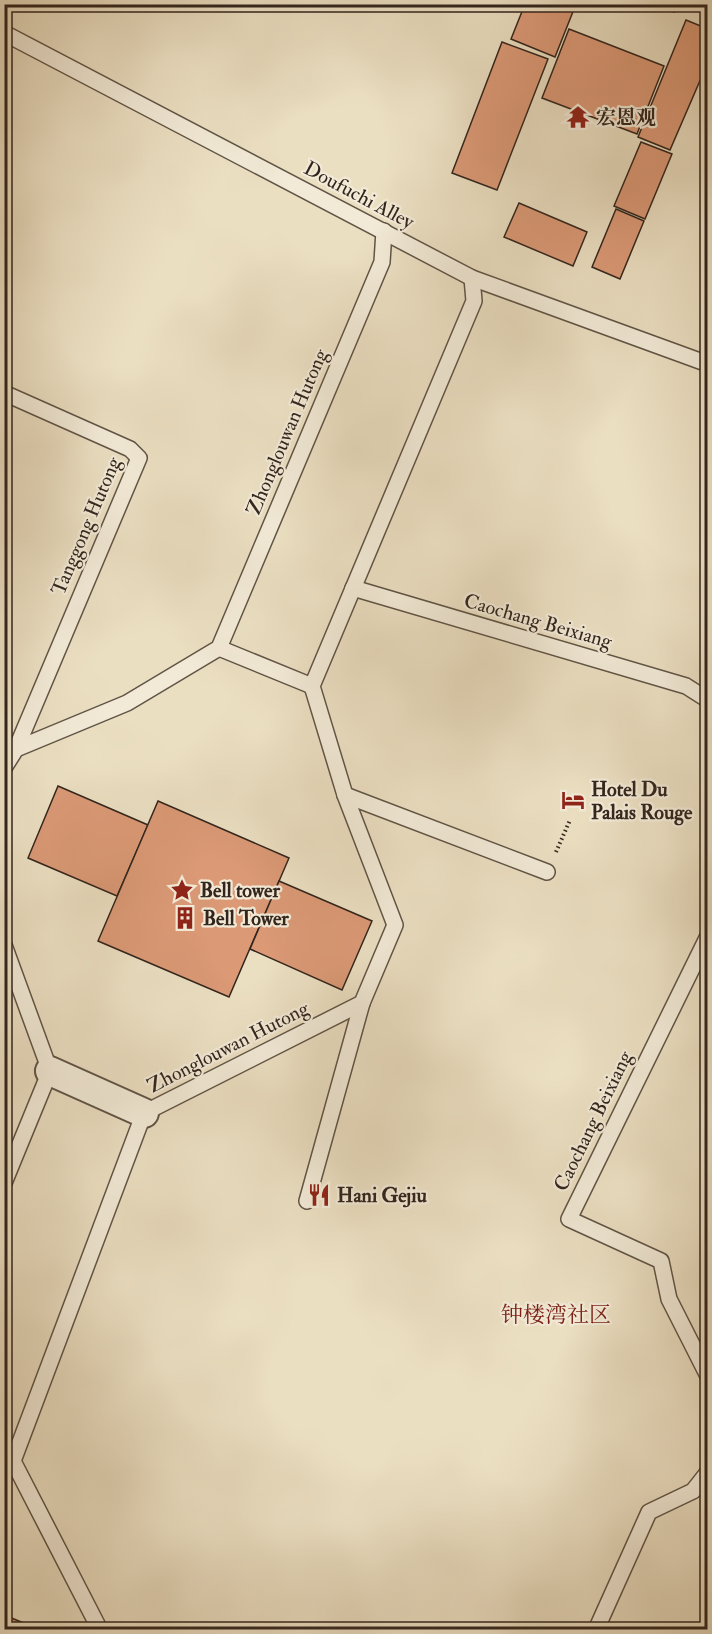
<svg xmlns="http://www.w3.org/2000/svg" width="712" height="1634" viewBox="0 0 712 1634" font-family="'IM FELL Double Pica','Noto Serif SC',serif">
<style>
.building{fill:#db9976;stroke:#32251d;stroke-width:1.5}
.lines{fill:none;stroke-linecap:round;stroke-linejoin:round}
.lane-casing{stroke:#605446;stroke-width:18}
.street-casing{stroke:#605446;stroke-width:32}
.path{stroke:#32251d;stroke-width:4;stroke-dasharray:1.5 3;stroke-linecap:butt}
.lane{stroke:#f2ead7;stroke-width:15}
.street{stroke:#f2ead7;stroke-width:28}
.labels{text-anchor:middle;dominant-baseline:central;stroke-width:4.5;stroke-linejoin:round;paint-order:stroke}
.poi-label{font-size:20px;font-weight:bold;fill:#32251d;stroke:#f2ead7;text-anchor:start}
.street-label{font-size:20px;fill:#32251d;stroke:#f2ead7}
.quarter-label{font-size:22px;fill:#7a1f14;stroke:#f2ead7}
</style>
<rect width="100%" height="100%" fill="#ebdfc2"/>
<filter id="stains"><feTurbulence type="fractalNoise" baseFrequency=".00333" numOctaves="4"/><feColorMatrix values="0 0 0 0 .2 0 0 0 0 .09 0 0 0 0 .02 0 0 0 .5 -.17"/></filter>
<radialGradient id="worn" r=".72"><stop offset=".6" stop-color="#630" stop-opacity="0"/><stop offset="1" stop-color="#630" stop-opacity=".3"/></radialGradient>
<g class="building">
<polygon points="525,4 576,4 555,57 511,39"/>
<polygon points="656,4 678,4 674,12"/>
<polygon points="687,4 708,4 708,13"/>
<polygon points="686,20 708,29 708,62 670,150 638,137"/>
<polygon points="569,29 664,66 637,134 542,98"/>
<polygon points="502,42 548,59 497,190 452,173"/>
<polygon points="641,142 672,154 645,219 614,206"/>
<polygon points="519,203 587,232 573,266 504,237"/>
<polygon points="616,209 644,221 620,279 592,267"/>
<polygon points="58,786 148,825 117,896 28,858"/>
<polygon points="158,801 289,858 229,997 98,941"/>
<polygon points="279,881 372,921 342,990 250,949"/>
<polygon points="4,1615 36,1628 35,1630 4,1630"/>
</g>
<g class="lines">
<g class="lane-casing">
<g id="lane">
<polyline points="4,33 472,278 708,364"/>
<polyline points="4,393 130,449 139,458 16,749"/>
<polyline points="353,588 686,686 708,700"/>
<polyline points="219,648 312,686"/>
<polyline points="4,768 16,749 127,703 219,648 382,262 384,231"/>
<polyline points="345,795 547,872"/>
<polyline points="708,936 569,1219 661,1261 669,1299 708,1376"/>
<polyline points="4,945 50,1071 4,1183"/>
<polyline points="307,1201 362,1003"/>
<polyline points="100,1630 13,1461 144,1113 362,1003 395,925 345,795 312,686 474,301 472,278"/>
<polyline points="596,1630 649,1512 693,1491 708,1472"/>
</g>
</g>
<g class="street-casing">
<polyline id="street" points="50,1071 144,1113"/>
</g>
<polyline class="path" points="556,852 570,820"/>
<use href="#lane" class="lane"/>
<use href="#street" class="street"/>
</g>
<defs>
<g id="temple-bare" transform="scale(1.8)"><path d="M0-6L5-2H3V0L6.5 2.5H4V6H1.5V3h-3V6H-4V2.5H-6.5L-3 0V-2H-5Z" fill="#8f2418" stroke="#f2ead7" stroke-width="2.5" paint-order="stroke"/></g>
<g id="hotel-bare" transform="scale(1.8)"><path d="M-6-4.5h1.5V1H6V5H4.5V3h-9V5H-6ZM-4 0a1.8 1.8 0 1 1 3.6 0ZM.5 0V-2.5h3Q6-2.5 6 0Z" fill="#8f2418" stroke="#f2ead7" stroke-width="2.5" paint-order="stroke"/></g>
<g id="sight-bare" transform="scale(1.8)"><path d="M0-6L1.8-2.2L6-1.7L2.9 1.2L3.7 5.4L0 3.3L-3.7 5.4L-2.9 1.2L-6-1.7L-1.8-2.2Z" fill="#8f2418" stroke="#f2ead7" stroke-width="2.5" paint-order="stroke"/></g>
<g id="building-bare" transform="scale(1.8)"><path d="M-4-6H4V6H1V3H-1V6H-4ZM-2.5-4.3h1.7v1.8h-1.7ZM.8-4.3h1.7v1.8H.8ZM-2.5-1h1.7V.8h-1.7ZM.8-1h1.7V.8H.8Z" fill="#8f2418" stroke="#f2ead7" stroke-width="2.5" paint-order="stroke"/></g>
<g id="restaurant-bare" transform="scale(1.8)"><path d="M-5-6h1v4h1v-4h1v4h1v-4h1v5L-1.5 .5V6h-2V.5L-5-1ZM5-6V6H3V1.5H1.5Q1.5-4 5-6Z" fill="#8f2418" stroke="#f2ead7" stroke-width="2.5" paint-order="stroke"/></g>
</defs>
<g fill-rule="evenodd">
<use href="#temple-bare" x="578" y="117"/>
<use href="#hotel-bare" x="573" y="800"/>
<use href="#sight-bare" x="182" y="890"/>
<use href="#building-bare" x="185" y="918"/>
<use href="#restaurant-bare" x="319" y="1195"/>
</g>
<g class="labels">
<g class="poi-label">
<text x="596" y="117">宏恩观</text>
<text x="591" y="789">Hotel Du<tspan x="591" dy="23">Palais Rouge</tspan></text>
<text x="200" y="890">Bell tower</text>
<text x="203" y="918">Bell Tower</text>
<text x="337" y="1195">Hani Gejiu</text>
</g>
<g class="street-label">
<text transform="translate(359 195) rotate(28)">Doufuchi Alley</text>
<text transform="translate(287 432) rotate(-67)">Zhonglouwan Hutong</text>
<text transform="translate(86 526) rotate(-67)">Tanggong Hutong</text>
<text transform="translate(538 621) rotate(16)">Caochang Beixiang</text>
<text transform="translate(228 1047) rotate(-27)">Zhonglouwan Hutong</text>
<text transform="translate(593 1121) rotate(-64)">Caochang Beixiang</text>
</g>
<g class="quarter-label">
<text x="556" y="1315">钟楼湾社区</text>
</g>
</g>
<rect width="712" height="1634" fill="none" stroke="#ebdfc2" stroke-width="24"/>
<rect x="6" y="6" width="700" height="1622" fill="none" stroke="#32251d" stroke-width="3"/>
<rect x="12" y="12" width="688" height="1610" fill="none" stroke="#32251d" stroke-width="1.5"/>
<rect width="100%" height="100%" filter="url(#stains)"/>
<rect width="100%" height="100%" fill="url(#worn)"/>
</svg>
